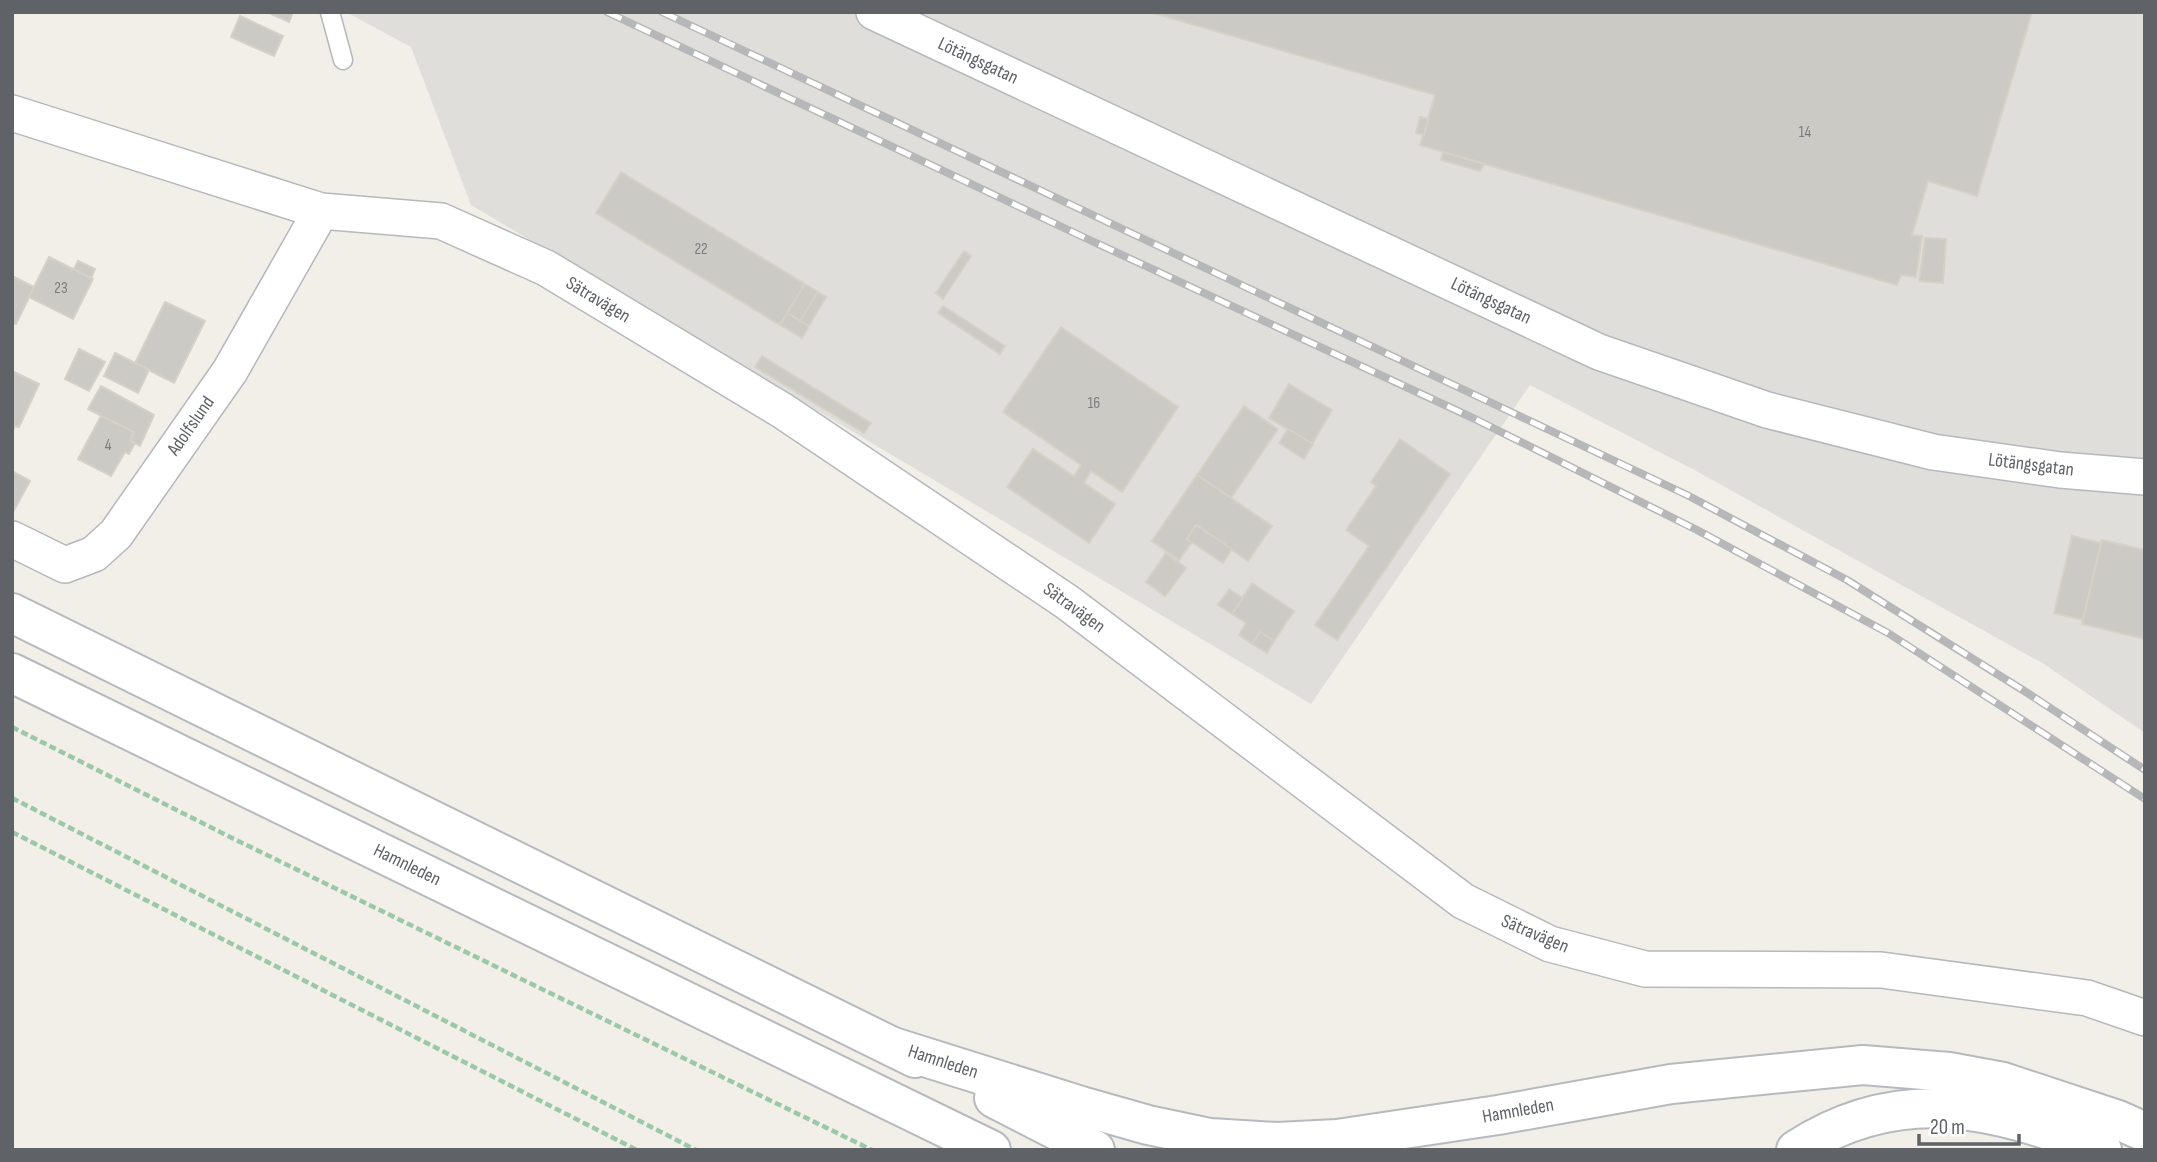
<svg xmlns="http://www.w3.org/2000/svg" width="2157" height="1162" viewBox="0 0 2157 1162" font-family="'Sofia Sans Condensed',sans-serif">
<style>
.industrial{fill:#e0deda}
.building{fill:#cccac5;stroke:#d6d1c6;stroke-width:2}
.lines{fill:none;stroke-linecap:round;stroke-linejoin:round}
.service-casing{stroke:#b5b8bc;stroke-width:21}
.minor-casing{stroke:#b5b8bc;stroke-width:38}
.secondary-casing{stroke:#b6babf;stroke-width:42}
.path{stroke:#9cc7a9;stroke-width:4.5;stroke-dasharray:7 3.5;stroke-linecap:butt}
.service{stroke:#fff;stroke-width:18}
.minor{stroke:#fff;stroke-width:35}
.secondary{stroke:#fff;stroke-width:38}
.rail-casing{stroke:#b6b7b8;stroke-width:8}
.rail{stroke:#fff;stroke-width:5;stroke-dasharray:16;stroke-linecap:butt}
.labels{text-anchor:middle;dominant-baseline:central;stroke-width:5;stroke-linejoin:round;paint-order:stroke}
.number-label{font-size:16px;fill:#7a7d7f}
.street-label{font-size:19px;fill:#5f6368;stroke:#fff}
</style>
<rect width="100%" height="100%" fill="#f1efe8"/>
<polygon class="industrial" points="346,12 2145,12 2145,733 2044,664 1698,472 1530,385 1311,704 471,205 411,47"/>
<g class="building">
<polygon points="267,12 293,12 289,22"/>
<polygon points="1150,12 2032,12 1977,196 1928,181 1912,235 1922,236 1916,277 1901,275 1897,285 1420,145 1435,95"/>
<polygon points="240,16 283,36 274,56 231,37"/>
<polygon points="1420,117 1428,119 1424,135 1416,133"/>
<polygon points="1443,152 1484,164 1480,171 1441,160"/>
<polygon points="621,172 805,284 780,325 596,213"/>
<polygon points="1925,238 1946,239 1943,283 1919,281"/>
<polygon points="964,251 971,256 943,299 936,293"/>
<polygon points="49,257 93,279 73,319 29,297"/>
<polygon points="78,261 95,269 91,278 74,269"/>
<polygon points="14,277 34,287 16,324 12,323 12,281"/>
<polygon points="805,284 818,292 800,321 787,313"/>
<polygon points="818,292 826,297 809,326 800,321"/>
<polygon points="165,302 205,321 174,383 135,363"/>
<polygon points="943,306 1005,346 1000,354 938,313"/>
<polygon points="787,313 809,326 802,338 780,325"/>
<polygon points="1061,327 1178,407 1122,492 1091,471 1084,483 1115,504 1089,543 1007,487 1033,449 1074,476 1081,465 1003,412"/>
<polygon points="79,349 105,362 89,391 65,379"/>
<polygon points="115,353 149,370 138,393 104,376"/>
<polygon points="762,356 871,423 864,433 755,367"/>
<polygon points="12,371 39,384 19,427 15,426 12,433"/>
<polygon points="1289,384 1332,410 1312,444 1269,418"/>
<polygon points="101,386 154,415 140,446 130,441 134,432 88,409"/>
<polygon points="1244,406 1278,429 1231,498 1197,475"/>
<polygon points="101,416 134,432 130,441 135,443 129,454 125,452 111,476 78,459"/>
<polygon points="1288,429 1313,444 1304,459 1279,443"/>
<polygon points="1400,439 1450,474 1337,640 1315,625 1369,546 1346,530 1376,486 1371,482"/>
<polygon points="12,471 30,481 13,512 12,512"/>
<polygon points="1197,475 1272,526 1248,561 1196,525 1187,539 1192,542 1179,560 1152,541"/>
<polygon points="1196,525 1232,549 1223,563 1187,539"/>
<polygon points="2072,536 2101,543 2083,620 2054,613"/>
<polygon points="2102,540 2145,550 2145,639 2082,624"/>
<polygon points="1166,553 1186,568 1165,596 1146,582"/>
<polygon points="1252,583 1294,611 1274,641 1260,632 1252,644 1239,635 1246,623 1232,614"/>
<polygon points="1229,589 1243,598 1232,614 1218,605"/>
<polygon points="1260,632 1274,641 1267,653 1252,644"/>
</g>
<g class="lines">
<g class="service-casing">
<polyline id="service" points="330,12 343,60"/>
</g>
<g class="minor-casing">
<g id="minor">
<polyline points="874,12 1599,352 1767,410 1933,452 2060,470 2145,477"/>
<polyline points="12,113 321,211 441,221 546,268 783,411 1067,602 1463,901 1550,944 1645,969 1881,970 2087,998 2145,1018"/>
<polyline points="12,539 65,565 94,554 116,534 230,371 321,211"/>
</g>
</g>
<g class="secondary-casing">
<g id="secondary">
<polyline points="12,613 915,1058"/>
<polyline points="12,673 991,1150"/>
<polyline points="893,1047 1081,1106 1148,1125 1210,1138 1277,1142 1337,1139 1498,1115 1671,1084 1863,1065 1949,1072 2003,1082 2118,1120 2145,1132"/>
<polyline points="994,1098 1095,1150"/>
<path d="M 1796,1150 C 1899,1083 1995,1107 2102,1150"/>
</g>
</g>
<g class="path">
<polyline points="12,727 230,837 872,1150"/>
<polyline points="12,798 696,1150"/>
<polyline points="12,832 637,1150"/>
</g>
<use href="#service" class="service"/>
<use href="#minor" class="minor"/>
<use href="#secondary" class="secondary"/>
<g class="rail-casing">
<g id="rail">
<polyline points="607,12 1079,235 1475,419 1697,530 1888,633 2145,799"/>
<polyline points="662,12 1687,495 1847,580 2029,694 2145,770"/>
</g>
</g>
<use href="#rail" class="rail"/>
</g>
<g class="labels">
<g class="number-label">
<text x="1805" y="132">14</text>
<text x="701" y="249">22</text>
<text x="61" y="288">23</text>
<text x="1094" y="403">16</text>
<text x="108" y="445">4</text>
</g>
<g class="street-label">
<text transform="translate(978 61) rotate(25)">Lötängsgatan</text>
<text transform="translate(598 300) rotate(31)">Sätravägen</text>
<text transform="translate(1491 301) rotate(25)">Lötängsgatan</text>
<text transform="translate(191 426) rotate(-55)">Adolfslund</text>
<text transform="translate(2031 465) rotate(7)">Lötängsgatan</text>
<text transform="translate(1074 608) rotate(36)">Sätravägen</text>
<text transform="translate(407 865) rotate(26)">Hamnleden</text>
<text transform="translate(1535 934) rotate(23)">Sätravägen</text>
<text transform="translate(943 1062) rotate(18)">Hamnleden</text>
<text transform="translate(1518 1111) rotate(-10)">Hamnleden</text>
</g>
</g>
<rect width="2157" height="1162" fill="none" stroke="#5f6368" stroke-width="28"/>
<path d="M1919 1134v10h100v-10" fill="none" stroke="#5f6368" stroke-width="3.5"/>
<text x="1930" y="1134" font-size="21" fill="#5f6368" stroke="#ffffff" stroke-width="5" paint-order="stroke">20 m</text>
</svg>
